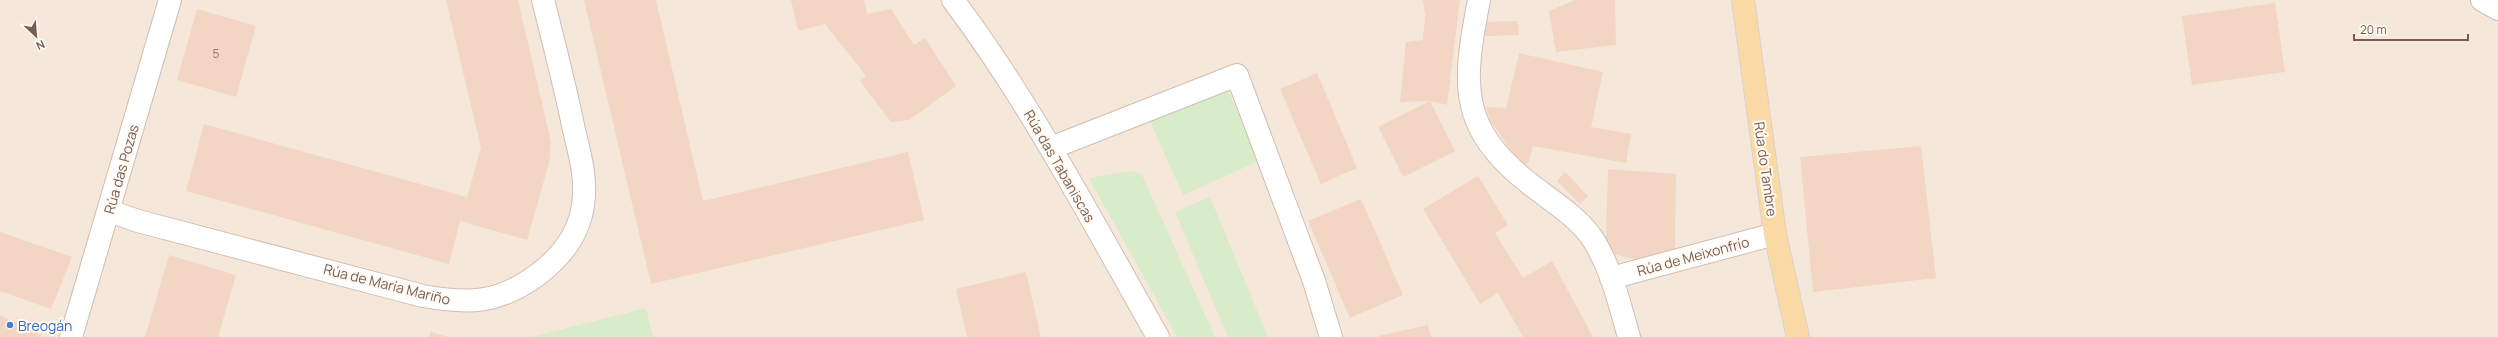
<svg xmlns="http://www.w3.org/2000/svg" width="2498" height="337" viewBox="0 0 2498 337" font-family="Manrope,sans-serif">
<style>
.residential{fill:#f5e8da}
.green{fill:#d8ecc9}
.building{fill:#f3d5c3}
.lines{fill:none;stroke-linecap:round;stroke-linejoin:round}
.minor-casing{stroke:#d1beb0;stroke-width:24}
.major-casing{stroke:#dad1cd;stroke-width:24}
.minor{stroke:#fff;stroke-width:22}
.major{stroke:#fbd9a5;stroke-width:22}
.shop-dot{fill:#3f7fe0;stroke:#fffaf3;stroke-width:1.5}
.labels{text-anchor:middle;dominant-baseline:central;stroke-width:4;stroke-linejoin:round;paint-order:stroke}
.number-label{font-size:12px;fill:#987a6a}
.street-label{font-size:14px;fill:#7a5c4d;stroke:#fffaf3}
.shop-label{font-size:14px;fill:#366cbe;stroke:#fffaf3;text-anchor:start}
</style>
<rect width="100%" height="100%" fill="#fdf6ec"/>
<polygon class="residential" points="0,0 2498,0 2498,337 41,337 41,335 0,315"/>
<g class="green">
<polygon points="1226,86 1259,161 1183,195 1149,119"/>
<polygon points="1133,171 1142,175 1215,337 1177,337 1089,178"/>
<polygon points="1210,197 1268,337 1228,337 1175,212"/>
<polygon points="646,308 653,337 532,337"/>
</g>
<g class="building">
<polygon points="446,0 518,0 551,142 549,163 527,240 460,221 449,264 186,191 204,124 467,197 481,148"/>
<polygon points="584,0 656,0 703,201 908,152 924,220 651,284"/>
<polygon points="791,0 864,0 867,14 891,9 914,45 925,38 956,86 909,120 891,122 860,81 866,76 825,24 798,31"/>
<polygon points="1423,0 1460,0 1447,105 1430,101 1400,102 1406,42 1423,40 1425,15"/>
<polygon points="1575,0 1615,0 1616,45 1556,52 1549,11"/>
<polygon points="2275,3 2285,72 2192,85 2182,16"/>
<polygon points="197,9 256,26 236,97 177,80"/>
<polygon points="1518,21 1519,35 1485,36 1484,22"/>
<polygon points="1519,53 1603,72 1591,127 1631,134 1626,163 1533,146 1529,162 1525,165 1511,150 1491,122 1486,107 1506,108"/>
<polygon points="1317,73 1357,168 1321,184 1280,89"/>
<polygon points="1430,101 1455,151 1403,177 1378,127"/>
<polygon points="1921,146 1936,278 1813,292 1800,157"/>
<polygon points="1608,169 1676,174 1675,249 1637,260 1614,254 1606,238"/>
<polygon points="1565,172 1588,196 1580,204 1557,181"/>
<polygon points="1478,176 1508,225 1495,233 1523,278 1552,261 1593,337 1523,337 1498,293 1480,304 1423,209"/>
<polygon points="1361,199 1403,295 1350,318 1308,221"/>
<polygon points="0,232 72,257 51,309 0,291"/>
<polygon points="169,255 236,275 218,337 145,337"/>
<polygon points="1026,272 1041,337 967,337 956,289"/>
<polygon points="0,315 41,335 41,337 0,337"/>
<polygon points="1428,325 1431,337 1379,337 1378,336"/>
<polygon points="431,332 448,337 429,337"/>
</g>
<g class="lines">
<g class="minor-casing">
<g id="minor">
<path d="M 953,0 C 1032,105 1093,223 1158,337"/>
<path d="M 1479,0 C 1463,83 1457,127 1530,184 C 1550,200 1574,214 1590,235 C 1611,265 1619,303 1629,337"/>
<polyline points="2482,0 2498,9"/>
<polyline points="1051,148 1237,75 1314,281 1331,337"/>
<path d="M 109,211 L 138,221 L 423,296 C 468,304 497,304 536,276 C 559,259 579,235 583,205 C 587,179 580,155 574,130 C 565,86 554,43 543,0"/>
<polyline points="1611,278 1775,234"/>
<polyline points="71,337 170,0"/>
</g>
</g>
<g class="major-casing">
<polyline id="major" points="1743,0 1775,234 1798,337"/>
</g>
<use href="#minor" class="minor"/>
<use href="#major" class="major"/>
</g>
<circle class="shop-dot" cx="10" cy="325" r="4"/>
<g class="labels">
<g class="number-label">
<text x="216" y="53">5</text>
</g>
<g class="street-label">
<text transform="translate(1060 166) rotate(60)">Rúa das Tabaniscas</text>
<text transform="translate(121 169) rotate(-74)">Rúa das Pozas</text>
<text transform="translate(1766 169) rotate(82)">Rúa do Tambre</text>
<text transform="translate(1693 256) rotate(-15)">Rúa de Meixonfrío</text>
<text transform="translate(387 284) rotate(14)">Rúa de María Mariño</text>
</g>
<g class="shop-label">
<text x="18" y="325">Breogán</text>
</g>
</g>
<g transform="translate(36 36) rotate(154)" stroke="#fffaf3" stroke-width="3" paint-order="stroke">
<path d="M0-3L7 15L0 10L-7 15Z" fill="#7a5c4d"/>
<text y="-6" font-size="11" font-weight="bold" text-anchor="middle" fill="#7a5c4d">N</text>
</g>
<path d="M2354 34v6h114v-6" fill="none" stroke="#7a5c4d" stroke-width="2"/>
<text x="2360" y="34" font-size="12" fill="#7a5c4d" stroke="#fffaf3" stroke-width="3" paint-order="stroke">20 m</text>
</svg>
